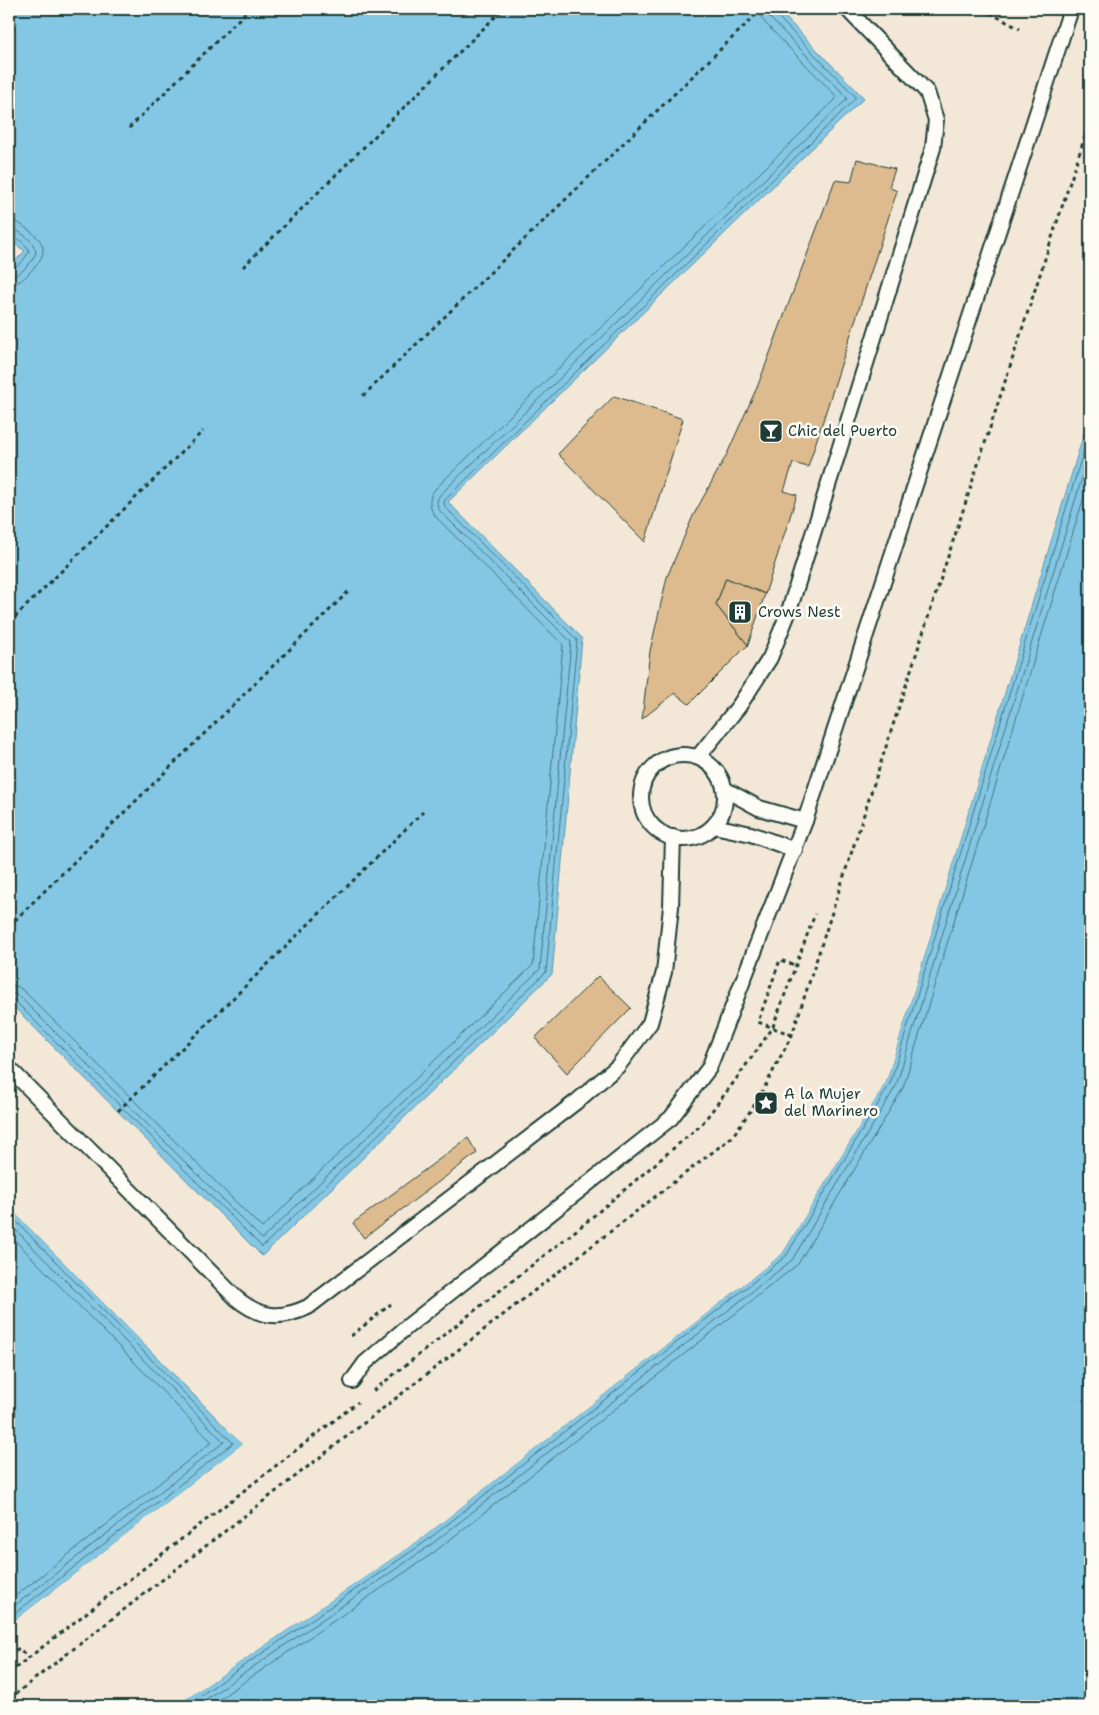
<svg xmlns="http://www.w3.org/2000/svg" width="1099" height="1715" viewBox="0 0 1099 1715" font-family="'Shantell Sans',sans-serif">
<style>
.water{fill:#84c7e5;stroke:#5c909e}
.pier{fill:#f3e8d8}
.lines{fill:none;stroke-linecap:round;stroke-linejoin:round}
.shore{stroke:#47747b;stroke-width:1}
.building{fill:#ddbb8f;stroke:#1f3d34}
.service-casing{stroke:#1f3d34;stroke-width:18}
.path{stroke:#1f3d34;stroke-width:3;stroke-dasharray:4 4;stroke-linecap:butt}
.service{stroke:#fdfcf7;stroke-width:14}
.labels{text-anchor:middle;dominant-baseline:central;stroke-width:5;stroke-linejoin:round;paint-order:stroke}
.poi-label{font-size:15px;fill:#1f3d34;stroke:#fdfcf7;text-anchor:start}
</style>
<rect width="100%" height="100%" fill="#f3e8d8"/>
<filter id="ink" filterUnits="userSpaceOnUse"><feTurbulence type="fractalNoise" baseFrequency=".02" numOctaves="2"/><feDisplacementMap in="SourceGraphic" scale="10" xChannelSelector="R" yChannelSelector="G"/><feConvolveMatrix kernelMatrix="1 2 1 2 8 2 1 2 1" color-interpolation-filters="sRGB"/></filter>
<g filter="url(#ink)">
<g class="water">
<polygon points="9,9 777,9 864,98 448,502 582,638 552,974 262,1256 9,1002 9,267 25,251 9,240"/>
<polygon points="1090,413 1090,1706 176,1706 422,1538 782,1254 886,1082"/>
<polygon points="9,1207 242,1444 9,1625"/>
</g>
<g class="pier">
<polygon points="1090,411 886,1082 782,1254 422,1538 176,1706 174,1706 420,1536 780,1252 883,1081 1088,412"/>
<polygon points="9,1205 11,1206 148,1345 146,1346 9,1207"/>
<polygon points="229,1427 244,1442 244,1446 9,1627 9,1625 242,1444 227,1429"/>
</g>
<g class="lines">
<g class="shore">
<path d="M 9,221 C 18,221 23,226 30,231 C 50,246 45,257 29,273 C 23,280 18,284 9,284"/>
<path d="M 9,229 C 20,229 34,241 36,252 C 33,262 20,276 9,277"/>
<path d="M 9,235 C 16,236 27,244 29,251 C 26,259 16,269 9,270"/>
<path d="M 9,985 L 17,986 L 24,991 L 262,1228 L 533,965 L 563,645 L 435,516 C 428,506 428,497 436,488 L 836,99 L 836,96 L 765,23 L 761,17 L 760,9"/>
<path d="M 9,992 L 19,996 L 262,1239 L 540,969 L 571,642 L 440,511 C 436,505 436,499 441,494 L 847,99 L 846,96 L 770,18 L 767,9"/>
<polyline points="9,999 14,1000 262,1247 546,972 577,640 445,507 444,501 855,99 855,96 775,14 773,9"/>
<polyline points="9,1214 233,1443 9,1618"/>
<polyline points="9,1223 224,1442 9,1610"/>
<polyline points="9,1234 212,1442 9,1601"/>
<polyline points="185,1706 425,1542 786,1256 890,1084 1090,430"/>
<polyline points="196,1706 428,1547 792,1260 896,1086 1090,452"/>
<polyline points="209,1706 433,1553 798,1264 903,1088 1090,477"/>
</g>
</g>
<g class="building">
<polygon points="857,159 895,169 889,187 897,191 808,467 793,463 784,491 797,495 765,594 726,578 716,605 748,645 689,704 675,693 642,719 650,651 667,577 693,516 727,454 758,385 835,180 851,182"/>
<polygon points="614,396 683,419 645,542 558,454"/>
<polygon points="726,578 765,594 748,645 716,605"/>
<polygon points="598,976 631,1008 567,1073 535,1038"/>
<polygon points="468,1138 477,1153 364,1238 353,1223"/>
</g>
<g class="lines">
<g class="service-casing">
<g id="service">
<circle cx="683" cy="797" r="42"/>
<polyline points="698,757 739,706 770,658 789,611 933,148 936,120 927,92 847,9"/>
<polyline points="726,790 759,808 805,821"/>
<polyline points="714,826 751,834 795,850"/>
<path d="M 9,1068 L 236,1298 C 260,1318 280,1320 308,1307 L 576,1102 L 618,1066 L 650,1023 L 664,972 L 671,907 L 673,837"/>
<polyline points="352,1381 365,1363 408,1326 671,1118 709,1068 805,821 1071,9"/>
</g>
</g>
<g class="path">
<polyline points="983,9 1020,29"/>
<polyline points="1084,38 1090,58"/>
<polyline points="129,128 249,9"/>
<polyline points="243,267 503,9"/>
<polyline points="363,396 762,9"/>
<polyline points="9,623 203,431"/>
<polyline points="9,926 350,590"/>
<polyline points="792,1035 758,1022 780,960 795,965"/>
<polyline points="118,1111 423,812"/>
<polyline points="351,1336 391,1304"/>
<polyline points="373,1391 584,1224 701,1125 734,1082 772,1029 815,914"/>
<polyline points="9,1655 19,1648 28,1658"/>
<polyline points="9,1673 358,1402"/>
<polyline points="9,1699 732,1137 758,1100 792,1035 1090,121"/>
</g>
<use href="#service" class="service"/>
</g>
</g>
<defs>
<g id="bar-square" transform="scale(1.25)"><rect x="-9" y="-9" width="18" height="18" rx="4" fill="#1f3d34" stroke="#fdfcf7"/><path d="M-6-5H6L.8 .8V4.5H3.5V6h-7V4.5H-.8V.8Z" fill="#fff"/></g>
<g id="building-square" transform="scale(1.25)"><rect x="-9" y="-9" width="18" height="18" rx="4" fill="#1f3d34" stroke="#fdfcf7"/><path d="M-4-6H4V6H1V3H-1V6H-4ZM-2.5-4.3h1.7v1.8h-1.7ZM.8-4.3h1.7v1.8H.8ZM-2.5-1h1.7V.8h-1.7ZM.8-1h1.7V.8H.8Z" fill="#fff"/></g>
<g id="sight-square" transform="scale(1.25)"><rect x="-9" y="-9" width="18" height="18" rx="4" fill="#1f3d34" stroke="#fdfcf7"/><path d="M0-6L1.8-2.2L6-1.7L2.9 1.2L3.7 5.4L0 3.3L-3.7 5.4L-2.9 1.2L-6-1.7L-1.8-2.2Z" fill="#fff"/></g>
</defs>
<g fill-rule="evenodd">
<use href="#bar-square" x="771" y="431"/>
<use href="#building-square" x="740" y="612"/>
<use href="#sight-square" x="766" y="1103"/>
</g>
<g class="labels">
<g class="poi-label">
<text x="788" y="431">Chic del Puerto</text>
<text x="758" y="612">Crows Nest</text>
<text x="784" y="1094">A la Mujer<tspan x="784" dy="17">del Marinero</tspan></text>
</g>
</g>
<rect width="1099" height="1715" fill="none" stroke="#fdfcf7" stroke-width="30"/>
<rect x="15" y="15" width="1069" height="1685" fill="none" stroke="#1f3d34" stroke-width="2" filter="url(#ink)"/>
</svg>
